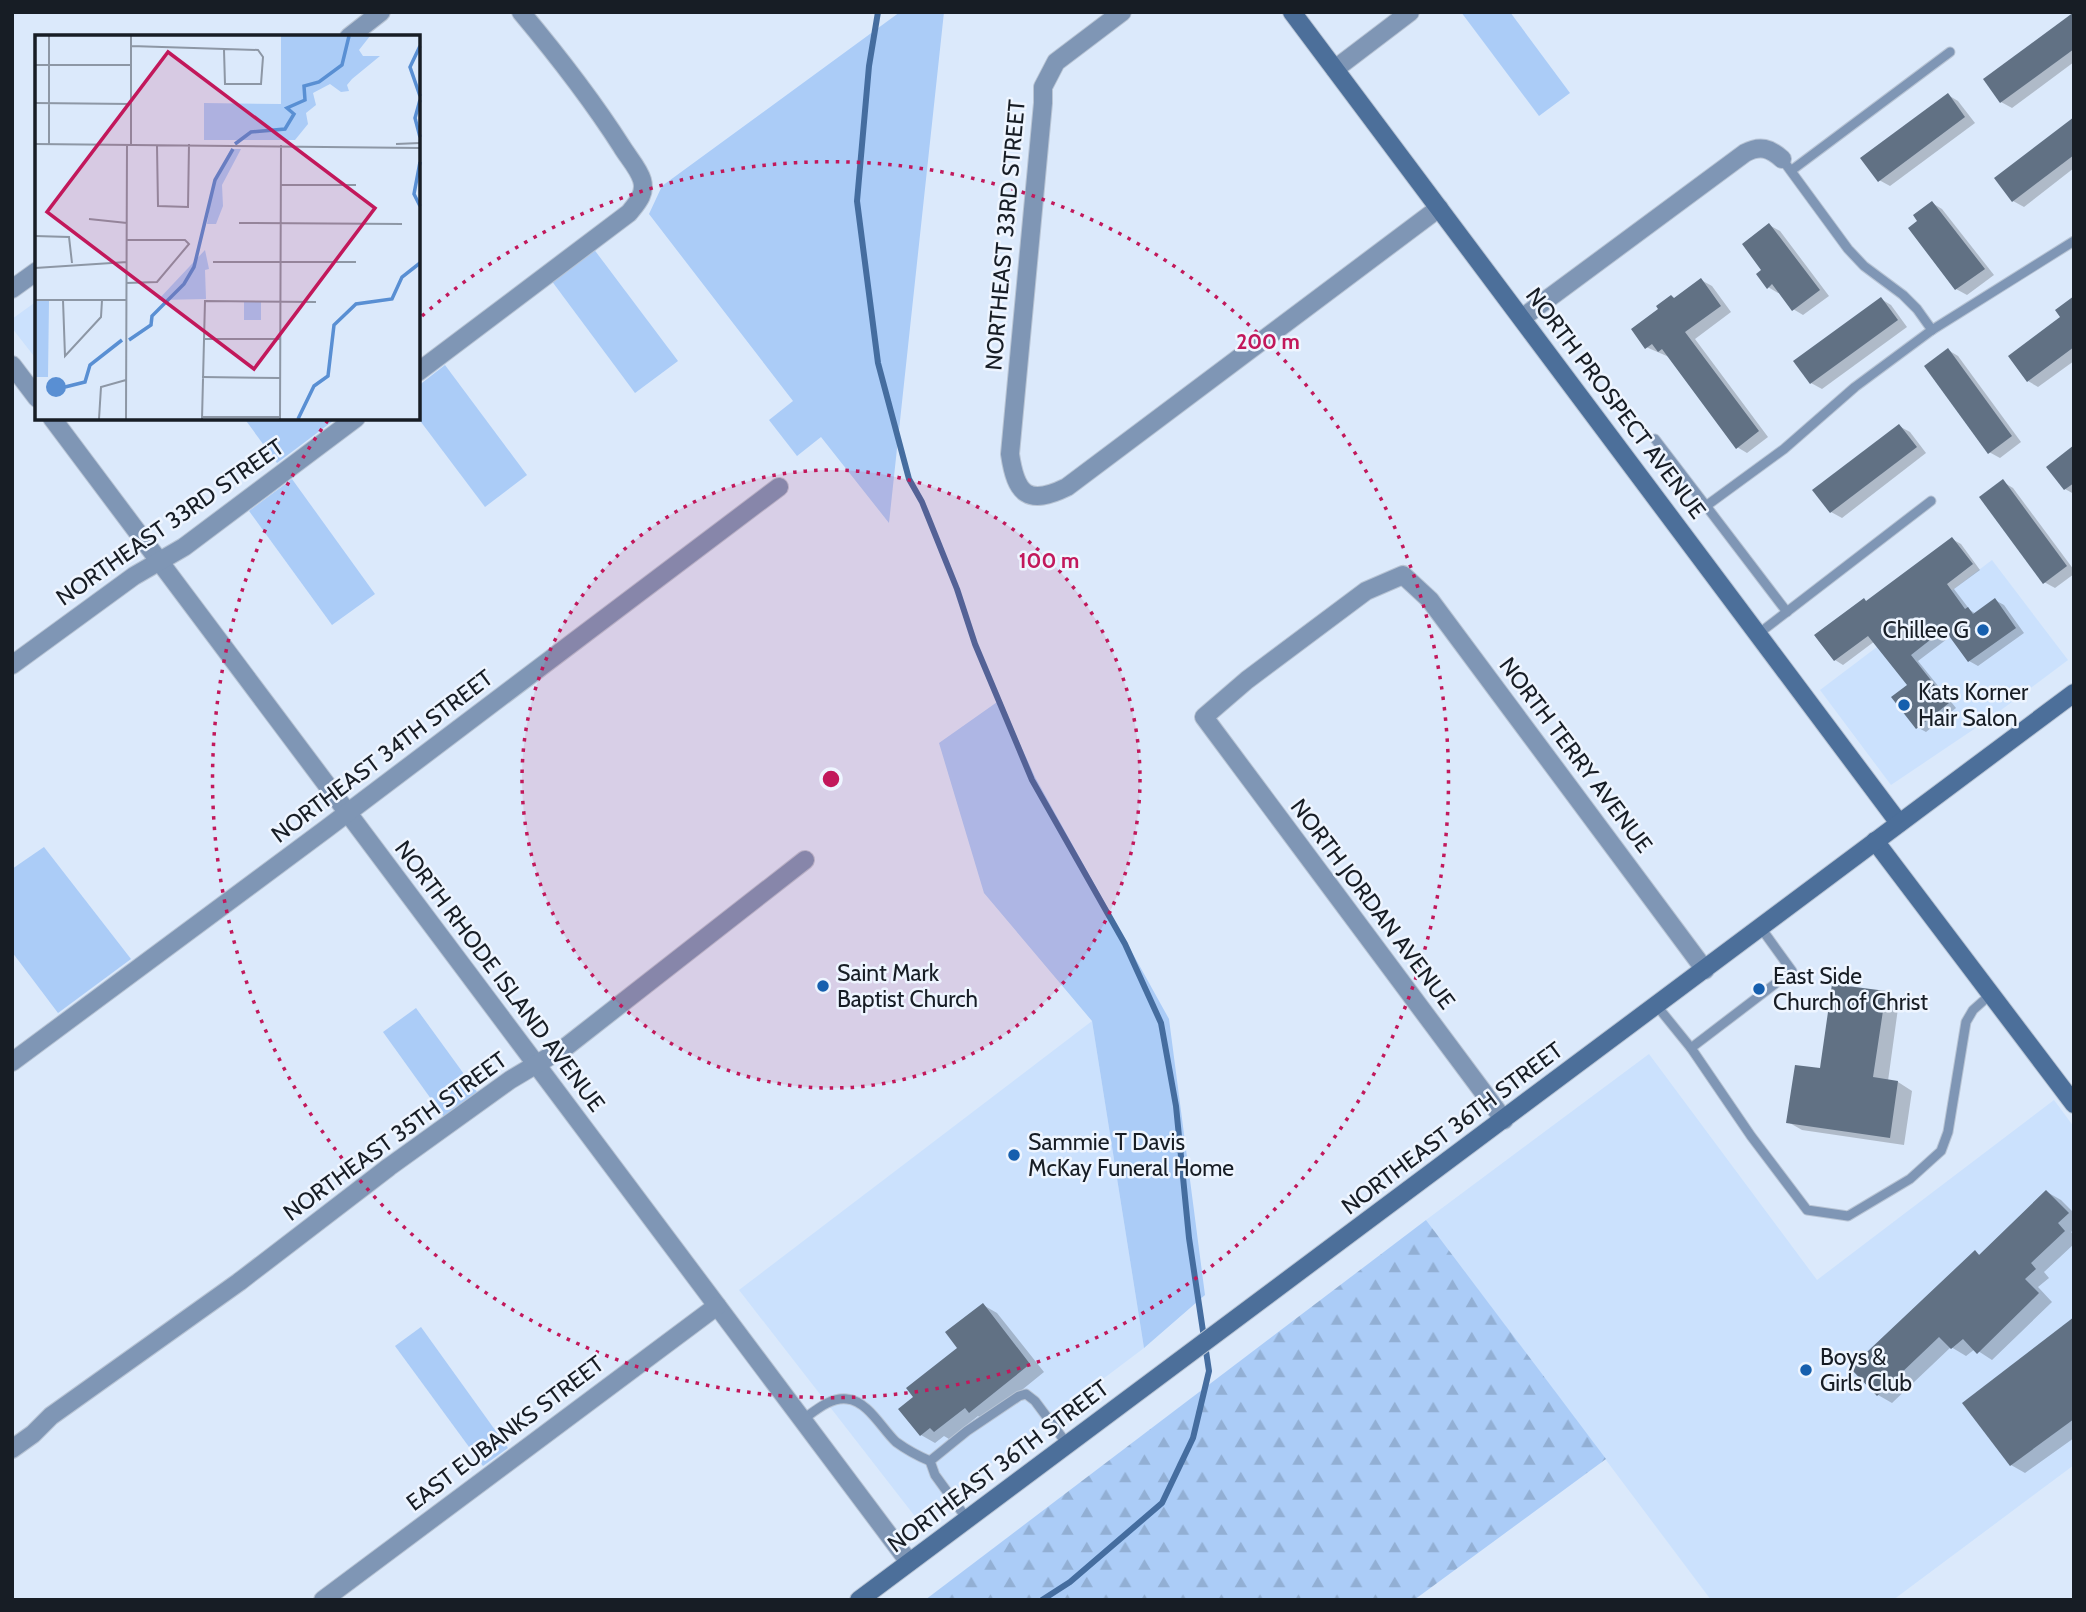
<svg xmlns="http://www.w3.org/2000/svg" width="2086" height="1612" viewBox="0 0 2086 1612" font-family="Cabin,sans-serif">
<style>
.built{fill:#cbe1fd}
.green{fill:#abccf7}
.forest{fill:url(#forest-firs)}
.shadow{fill:#0003}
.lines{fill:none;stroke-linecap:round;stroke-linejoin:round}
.stream{stroke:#456d9f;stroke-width:6}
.building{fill:#617184}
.lane-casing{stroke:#b8c4d4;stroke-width:11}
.street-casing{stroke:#b8c4d4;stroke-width:20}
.secondary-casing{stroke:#b8c4d4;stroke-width:20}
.lane{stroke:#7f96b5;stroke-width:9}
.street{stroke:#7f96b5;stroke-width:18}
.secondary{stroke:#4c6f9a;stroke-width:18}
.ring{fill:none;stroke:#c2185b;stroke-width:3.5;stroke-dasharray:3.5 7}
.poi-dot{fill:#165fae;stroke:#eef5ff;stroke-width:2.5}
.labels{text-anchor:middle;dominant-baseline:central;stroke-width:5;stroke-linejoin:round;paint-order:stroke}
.street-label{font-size:23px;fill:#171d25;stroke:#eef5ff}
.poi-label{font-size:23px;fill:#171d25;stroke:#eef5ff;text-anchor:start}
.inset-river{fill:none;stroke:#598fd3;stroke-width:3.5}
.inset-road{fill:none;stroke:#8d97a5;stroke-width:2}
.view{fill:#c2185b;fill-opacity:0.15;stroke:#c2185b;stroke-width:3.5}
.inset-edge{fill:none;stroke:#171d25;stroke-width:3.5}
.centre{fill:#c2185b;stroke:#eef5ff;stroke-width:3.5}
.ring-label{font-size:21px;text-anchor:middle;font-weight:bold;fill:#c2185b;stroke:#eef5ff;stroke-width:5;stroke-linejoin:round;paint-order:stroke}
</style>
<defs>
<pattern id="forest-firs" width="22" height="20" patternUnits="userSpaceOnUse" patternTransform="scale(1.75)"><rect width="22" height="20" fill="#abccf7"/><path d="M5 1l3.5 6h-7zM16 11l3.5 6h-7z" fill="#92afd4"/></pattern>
</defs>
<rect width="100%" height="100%" fill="#dbe9fb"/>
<g class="built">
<polygon points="37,301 37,360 12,328 12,319"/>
<polygon points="1992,560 2068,660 1989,719 1891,785 1820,690"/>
<polygon points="1092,1021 1144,1348 917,1519 739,1290"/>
<polygon points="1649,1054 1817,1280 2054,1100 2074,1127 2074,1465 1893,1600 1711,1600 1426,1220"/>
</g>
<g class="green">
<polygon points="900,12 944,12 889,523 821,437 797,456 769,420 793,401 649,214 662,186"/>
<polygon points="1461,12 1510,12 1570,93 1539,116"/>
<polygon points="593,248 678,361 635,393 551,280"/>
<polygon points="445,365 527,475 485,507 418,418 418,386"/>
<polygon points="244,418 337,418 277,463"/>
<polygon points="292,479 375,594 332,625 249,511"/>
<polygon points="1000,700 1035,777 1169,1019 1205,1295 1144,1348 1092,1021 984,893 939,743"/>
<polygon points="44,847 131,959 58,1013 12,952 12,869"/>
<polygon points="416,1008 477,1092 444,1117 383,1032"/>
<polygon points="421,1327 508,1448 483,1466 395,1346"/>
</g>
<polygon class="forest" points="1426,1220 1606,1459 1414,1600 925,1600"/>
<g class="shadow">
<polygon points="2074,17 2074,62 2012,108 2001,102"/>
<polygon points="1948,95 1958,101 1975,123 1890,186 1879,180"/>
<polygon points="2074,120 2074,168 2024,207 2013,201"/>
<polygon points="1932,203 1942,209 1994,275 1967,295 1956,289 1911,229"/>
<polygon points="1769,225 1780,231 1829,296 1803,315 1793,309 1780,292 1778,293 1768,287 1764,270"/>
<polygon points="1701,280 1712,286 1731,312 1695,339 1768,437 1747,453 1737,447 1669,357 1646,347 1661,310"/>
<polygon points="2074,298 2074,361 2038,387 2028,381"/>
<polygon points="1881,299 1891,305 1907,327 1822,389 1811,383"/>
<polygon points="1948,350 1958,356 2021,442 2000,458 1989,452"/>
<polygon points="1899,426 1910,432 1926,453 1842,518 1831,512 1815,491"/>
<polygon points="2074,448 2074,494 2065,489"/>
<polygon points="2003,482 2013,488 2074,570 2074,574 2055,588 2044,582"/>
<polygon points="1952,539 1961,544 1980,570 1954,589 1970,610 1976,614 1995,600 2004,605 2024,633 1978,666 1969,661 1951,636 1918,661 1956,708 1926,732 1917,727 1909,685 1875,641 1843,665 1835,660 1867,602"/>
<polygon points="1885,993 1899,1001 1888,1081 1898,1082 1912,1091 1904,1145 1802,1130 1788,1122 1821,1070"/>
<polygon points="2047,1192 2061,1200 2074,1213 2074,1230 2071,1232 2074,1235 2074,1244 2044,1272 2049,1278 2038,1287 2052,1302 1992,1360 1975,1349 1966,1356 1951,1347 1892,1403 1878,1395 1852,1368 1975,1252 1981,1256"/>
<polygon points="983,1305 997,1313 1044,1372 985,1420 978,1416 949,1439 944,1436 935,1443 921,1435 915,1398 960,1348"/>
<polygon points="2074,1320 2074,1438 2025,1473 2011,1465"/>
</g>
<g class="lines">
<polyline class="stream" points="878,12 869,66 857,201 878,363 909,479 922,502 957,589 975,644 1032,780 1125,944 1161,1023 1176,1106 1189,1238 1209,1371 1193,1438 1162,1503 1070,1582 1042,1600"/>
</g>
<g class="building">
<polygon points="2074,12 2074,49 2000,103 1983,79"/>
<polygon points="1948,93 1965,117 1878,182 1860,158"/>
<polygon points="2074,117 2074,155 2012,202 1994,178"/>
<polygon points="1932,201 1985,269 1955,290 1908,228 1917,221 1913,215"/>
<polygon points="1769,223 1820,290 1792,311 1772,284 1767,289 1756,274 1761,270 1742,244"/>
<polygon points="1701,278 1721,306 1685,332 1759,431 1736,449 1662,349 1658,352 1652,344 1645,349 1631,329 1658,309 1656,306 1671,295 1674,298"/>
<polygon points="2074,296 2074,347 2027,382 2008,356 2060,317 2055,310"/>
<polygon points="1881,297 1898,320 1810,384 1793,361"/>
<polygon points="1948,348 2012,436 1988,454 1924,366"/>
<polygon points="1899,424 1917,447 1830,513 1812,490"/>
<polygon points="2074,445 2074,483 2064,490 2046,467"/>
<polygon points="2003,479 2067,566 2043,584 1979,497"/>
<polygon points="1952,537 1973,564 1947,584 1965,609 1968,607 1973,614 1995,598 2016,628 1968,662 1944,629 1911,655 1949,703 1916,729 1891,697 1907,685 1868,636 1834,661 1814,635 1864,598 1866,601"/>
<polygon points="1832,984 1886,991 1873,1077 1898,1081 1890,1138 1786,1123 1795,1065 1820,1068"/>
<polygon points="2046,1190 2069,1213 2058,1223 2065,1231 2031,1263 2036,1269 2025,1279 2039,1293 1977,1354 1963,1339 1951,1349 1939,1337 1877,1396 1850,1368 1975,1250 1979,1255"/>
<polygon points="983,1303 1030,1364 969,1413 965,1408 934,1432 930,1428 920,1436 898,1409 913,1397 906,1388 957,1348 945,1332"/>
<polygon points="2074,1317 2074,1419 2010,1466 1962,1403"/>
</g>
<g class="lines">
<g class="lane-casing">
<g id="lane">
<polyline points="1782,159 1848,249 1864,266 1903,295 1917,309 1932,330"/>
<polyline points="1792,170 1950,52"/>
<polyline points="1655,439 1787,612"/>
<polyline points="1706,506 1784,449 1855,387 1932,330 2074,241"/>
<polyline points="1758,634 1931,501"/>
<polyline points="1657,1006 1691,1048 1792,971 1761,928"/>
<polyline points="1691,1048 1751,1136 1807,1210 1848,1216 1910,1179 1941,1151 1948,1132 1966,1022 1973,1010 1991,994"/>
<path d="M 802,1420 C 815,1411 830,1397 847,1399 C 868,1401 882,1429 896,1442 C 907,1450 918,1456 930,1461"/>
<polyline points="967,1519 935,1475 930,1461 967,1431 1019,1396 1026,1394 1035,1401 1067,1444"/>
</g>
</g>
<g class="street-casing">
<g id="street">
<path d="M 1122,12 L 1056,62 L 1043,87 L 1043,103 L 1010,454 C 1016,495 1028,506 1067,487 L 1439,208"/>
<polyline points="349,37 381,12"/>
<polyline points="1335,69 1410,12"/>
<polyline points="12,289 37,271"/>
<path d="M 1522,318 L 1745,153 C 1760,145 1770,148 1782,159"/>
<polyline points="12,365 37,398"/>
<path d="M 418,372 L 629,213 C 637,203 646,194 642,180 C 639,169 628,157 622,147 C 592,100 557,55 521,12"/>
<polyline points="52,418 909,1562"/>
<polyline points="12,665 134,576 184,547 356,418"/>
<polyline points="12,1062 326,829 779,487"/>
<polyline points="1504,1120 1204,717 1247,680 1366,591 1403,575 1430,600 1705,970"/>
<polyline points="12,1449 33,1434 51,1416 239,1282 389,1167 510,1080 567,1046 805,860"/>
<polyline points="323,1600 717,1306"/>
</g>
</g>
<g class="secondary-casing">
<g id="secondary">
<polyline points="1292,12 1899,823"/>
<polyline points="1875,841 2074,1104"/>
<polyline points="859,1600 2074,693"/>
</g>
</g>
<use href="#lane" class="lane"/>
<use href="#street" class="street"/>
<use href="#secondary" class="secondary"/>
</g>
<circle cx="831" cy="779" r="309" fill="#c2185b" fill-opacity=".12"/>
<g class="ring">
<circle cx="831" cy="779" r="309"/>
<path d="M422 316A618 618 0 1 1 328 420"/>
</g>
<g class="poi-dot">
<circle cx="1983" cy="630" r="7"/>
<circle cx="1904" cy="705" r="7"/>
<circle cx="823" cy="986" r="7"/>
<circle cx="1759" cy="989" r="7"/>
<circle cx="1014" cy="1155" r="7"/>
<circle cx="1806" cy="1370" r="7"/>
</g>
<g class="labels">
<g class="street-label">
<text transform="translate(1005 235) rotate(-85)">NORTHEAST 33RD STREET</text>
<text transform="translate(1616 403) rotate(53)">NORTH PROSPECT AVENUE</text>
<text transform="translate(170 522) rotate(-35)">NORTHEAST 33RD STREET</text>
<text transform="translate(1576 755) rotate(53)">NORTH TERRY AVENUE</text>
<text transform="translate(382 756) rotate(-37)">NORTHEAST 34TH STREET</text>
<text transform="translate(1373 904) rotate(53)">NORTH JORDAN AVENUE</text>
<text transform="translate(500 976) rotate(53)">NORTH RHODE ISLAND AVENUE</text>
<text transform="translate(1452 1128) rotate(-37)">NORTHEAST 36TH STREET</text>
<text transform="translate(395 1136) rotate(-36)">NORTHEAST 35TH STREET</text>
<text transform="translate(505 1433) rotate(-37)">EAST EUBANKS STREET</text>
<text transform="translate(998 1466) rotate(-37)">NORTHEAST 36TH STREET</text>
</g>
<g class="poi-label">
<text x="1969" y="630" text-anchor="end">Chillee G</text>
<text x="1918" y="692">Kats Korner<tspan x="1918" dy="26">Hair Salon</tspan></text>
<text x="837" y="973">Saint Mark<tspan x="837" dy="26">Baptist Church</tspan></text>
<text x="1773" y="976">East Side<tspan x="1773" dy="26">Church of Christ</tspan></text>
<text x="1028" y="1142">Sammie T Davis<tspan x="1028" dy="26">McKay Funeral Home</tspan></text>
<text x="1820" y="1357">Boys &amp;<tspan x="1820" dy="26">Girls Club</tspan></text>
</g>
</g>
<g transform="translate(35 35)">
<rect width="385" height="385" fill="#dbe9fb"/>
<path d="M 196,114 L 206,114 L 187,150 L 188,171 L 181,189 L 172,189 L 179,145 ZM 170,215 L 174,234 L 170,235 L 171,264 L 123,265 ZM 0,266 L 14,266 L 13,342 L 0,342 ZM 209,267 L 226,267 L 226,285 L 209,285 Z" fill="#abccf7"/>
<path d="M 246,1 L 335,1 L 324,15 L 328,21 L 345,21 L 317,44 L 312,50 L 314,56 L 306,57 L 295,49 L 278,58 L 281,70 L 271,78 L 273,89 L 260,105 L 169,105 L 169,68 L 246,69 Z" fill="#abccf7"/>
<path d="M11 352a10 10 0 1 1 20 0a10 10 0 1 1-20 0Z" fill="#598fd3"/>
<path class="inset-river" d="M 385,11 L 375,32 L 385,61M 385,65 L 380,83 L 385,102M 200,109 L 216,97 L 250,94 L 259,79 L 252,73 L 270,65 L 269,51 L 284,47 L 307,30 L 314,1M 385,127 L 379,159 L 385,171M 94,305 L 116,290 L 117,281 L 149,249 L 159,232 L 180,145 L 198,114M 30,352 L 50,347 L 55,330 L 87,305M 263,384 L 279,351 L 293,341 L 299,290 L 321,269 L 357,264 L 367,242 L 385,228"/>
<path class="inset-road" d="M 96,1 L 96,109M 96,11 L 223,15 L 228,22 L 226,49 L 190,49 L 189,15M 0,30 L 96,30M 0,68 L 96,69M 0,109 L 385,113M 14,109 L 14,1M 361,109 L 385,108M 122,111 L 123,171 L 153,172 L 154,109M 246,150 L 321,150M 54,184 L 92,188M 204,188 L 367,189M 0,201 L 34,202 L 37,228M 178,227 L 321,227M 0,233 L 92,227M 91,248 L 122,247 L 154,209 L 150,205 L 92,205M 0,265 L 91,265M 28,265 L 30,321 L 66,282 L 67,265M 168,304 L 245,304M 167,342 L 245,343M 167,382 L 245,382M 64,384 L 66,352 L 91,345M 91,384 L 92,109M 167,384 L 170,266 L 281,267M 245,384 L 246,110"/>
<path class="view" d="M 133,17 L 340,173 L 219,334 L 12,177 Z"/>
<rect width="385" height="385" class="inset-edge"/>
</g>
<circle cx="831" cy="779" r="10" class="centre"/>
<g class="ring-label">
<text x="1268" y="349">200 m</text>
<text x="1049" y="568">100 m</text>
</g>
<rect width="2086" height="1612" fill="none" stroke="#171d25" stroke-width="28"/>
</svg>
